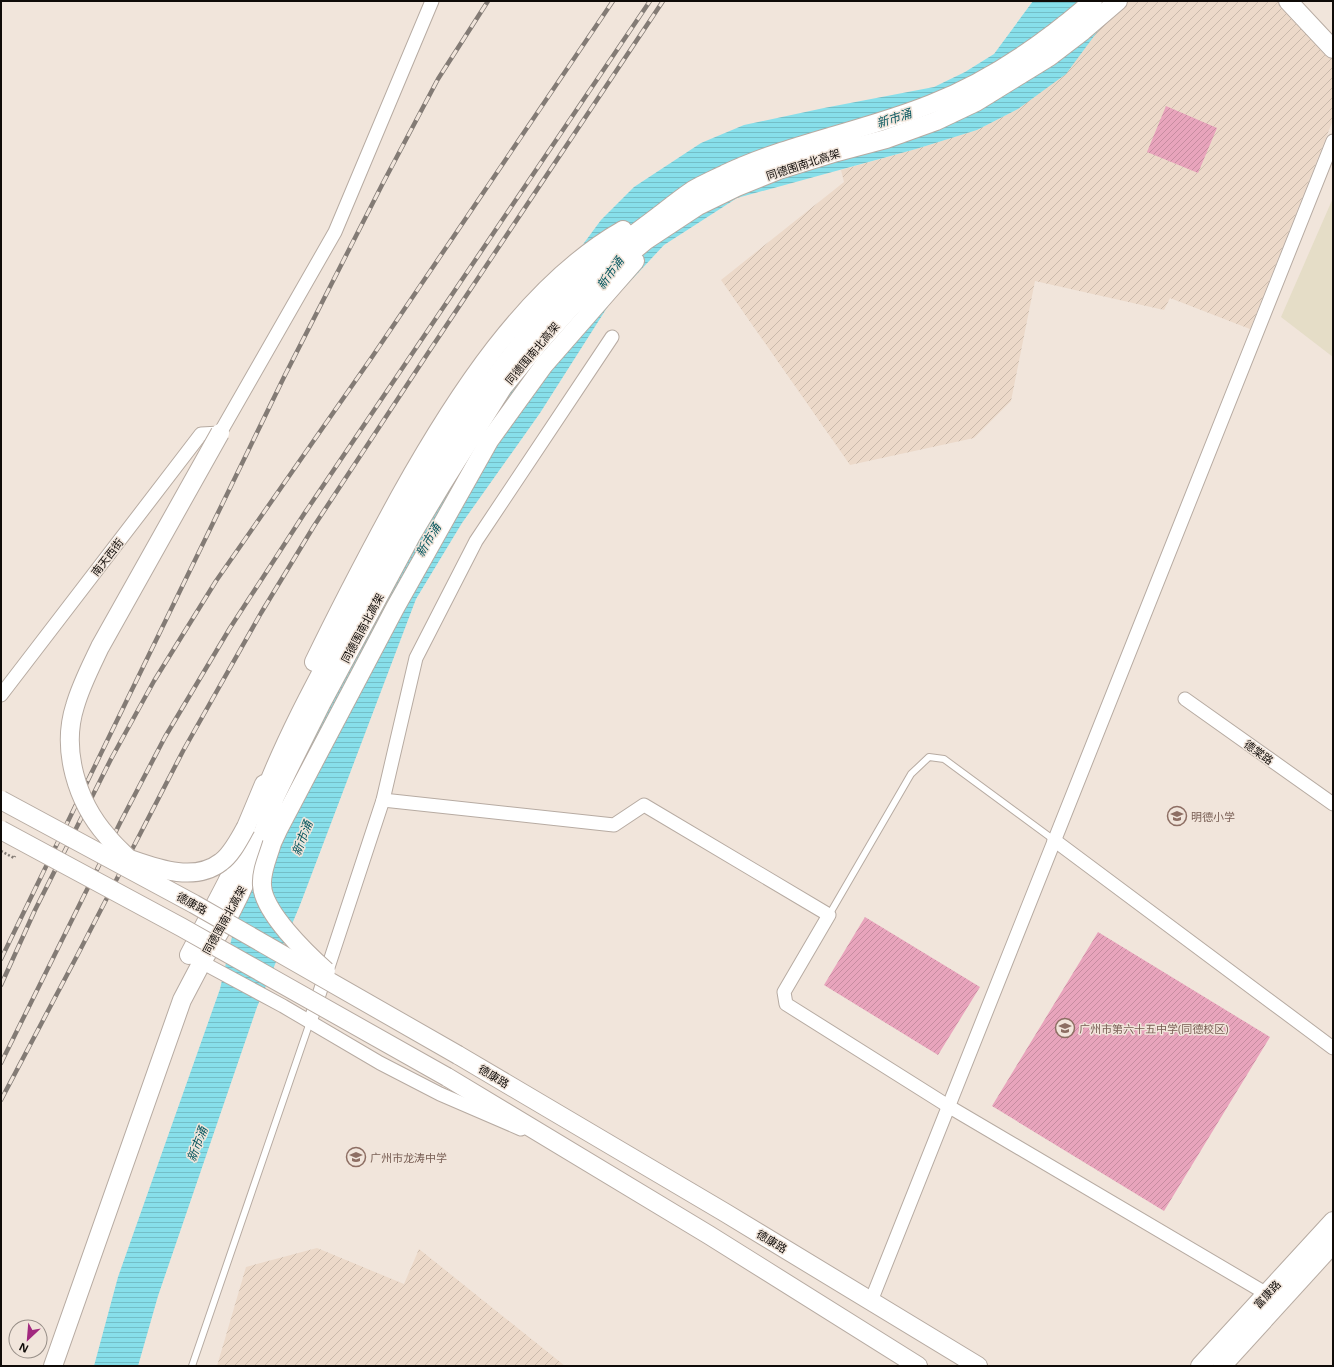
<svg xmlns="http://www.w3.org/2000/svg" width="1334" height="1367" viewBox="0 0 1334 1367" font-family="'Open Sans','Noto Sans SC',sans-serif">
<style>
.industrial{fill:url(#industrial-furrows)}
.medical{fill:#e5ddc7}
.water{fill:url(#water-rules)}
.building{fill:url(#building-hatch)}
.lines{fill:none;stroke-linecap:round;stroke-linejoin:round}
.lane-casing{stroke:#b7aba2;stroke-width:8}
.street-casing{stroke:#b7aba2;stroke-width:15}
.secondary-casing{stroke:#b7aba2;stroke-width:20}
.path{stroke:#827a74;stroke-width:2.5;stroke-dasharray:2 2;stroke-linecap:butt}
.lane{stroke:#fff;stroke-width:6}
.street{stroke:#fff;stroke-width:13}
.secondary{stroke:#fff;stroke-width:18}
.rail-casing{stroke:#837b75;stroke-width:4.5}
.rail{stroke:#f1e5db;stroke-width:3;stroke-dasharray:9;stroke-linecap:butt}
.secondary-bridge-casing{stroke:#b7aba2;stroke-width:20;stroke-linecap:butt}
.secondary-bridge{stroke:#fff;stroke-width:18}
.labels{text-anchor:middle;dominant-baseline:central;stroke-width:3;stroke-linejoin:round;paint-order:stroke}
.street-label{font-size:11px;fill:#0f0b08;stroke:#f1e5db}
.education-label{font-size:11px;fill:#785e54;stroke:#f1e5db;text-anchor:start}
.water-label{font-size:12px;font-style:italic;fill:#05565e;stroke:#f1e5db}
</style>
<defs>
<pattern id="industrial-furrows" width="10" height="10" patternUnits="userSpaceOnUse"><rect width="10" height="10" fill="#ecd9c9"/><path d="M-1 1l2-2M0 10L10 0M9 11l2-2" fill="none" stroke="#c9b9ab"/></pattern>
<pattern id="water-rules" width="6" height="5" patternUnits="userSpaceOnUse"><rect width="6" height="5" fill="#87dfea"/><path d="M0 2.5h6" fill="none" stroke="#73bec7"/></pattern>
<pattern id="building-hatch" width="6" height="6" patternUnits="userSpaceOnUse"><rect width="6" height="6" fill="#e8a4bc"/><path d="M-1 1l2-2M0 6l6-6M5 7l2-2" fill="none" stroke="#c68ca0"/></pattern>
</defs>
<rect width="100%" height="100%" fill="#f1e5db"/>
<g class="industrial">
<polygon points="1120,1 1294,1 1333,44 1333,120 1250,329 1170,298 1164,310 1035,281 1011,401 974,438 850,465 721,280 844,182 841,170 916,149 977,130 1018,109"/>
<polygon points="317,1248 404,1284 419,1249 565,1366 217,1366 246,1267"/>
</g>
<polygon class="medical" points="1333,198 1333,357 1281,317"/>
<polygon class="water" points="1033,1 1120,1 1066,74 1018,109 977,130 916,149 737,198 664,245 610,303 540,413 462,523 416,599 300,905 257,1007 158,1296 138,1366 94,1366 118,1277 220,989 240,902 350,643 536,308 601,220 634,187 701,143 744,125 824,108 934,87 965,72 994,54"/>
<g class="building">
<polygon points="1166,106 1217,128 1198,173 1147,152"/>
<polygon points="865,917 980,987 938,1055 824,985"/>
<polygon points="1098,932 1270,1037 1164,1211 992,1106"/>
</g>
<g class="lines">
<g class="lane-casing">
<g id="lane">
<polyline points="829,915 911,774 929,757 944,759 1054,840"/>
<polyline points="192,1366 310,1022"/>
</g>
</g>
<g class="street-casing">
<g id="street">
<polyline points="1,695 201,434 220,433 335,232 432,1"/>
<polyline points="1185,699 1333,804"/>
<polyline points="383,800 614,825 644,805 829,915 784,992 786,1004 948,1106 1267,1294"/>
<polyline points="1054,840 1333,1048"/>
<polyline points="194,958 283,1006 380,1063 440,1094 521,1129"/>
<polyline points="310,1022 383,800 416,658 476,541 612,337"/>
<polyline points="871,1301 1333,141"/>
</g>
</g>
<g class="secondary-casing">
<g id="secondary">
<polyline points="1288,1 1333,49"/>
<path d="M 314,662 C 341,606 370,551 400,496 C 453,401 526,285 623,230"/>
<path d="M 263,797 C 289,729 325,666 359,602 C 418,494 482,375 571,288 C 595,264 622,243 649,223 C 664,212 678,200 693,190 C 703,184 715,179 725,174 C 791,143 864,131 931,104 C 990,81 1045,43 1093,1"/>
<polyline points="246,827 264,784"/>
<polyline points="272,843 279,828 395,608 489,441 544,365 635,261"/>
<polyline points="189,955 227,882 248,836"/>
<polyline points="458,1055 724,1212 978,1366"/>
<polyline points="447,1077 709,1235 918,1366"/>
<polyline points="53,1366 182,1000 202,962 229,916 240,894 251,869 275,797 287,772 322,702 412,534 442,484 503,387 540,342 573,305 601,278 645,241 698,206 737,187 779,170 837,152 886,139 936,121 976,102 1049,57 1083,31 1118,1"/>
<polyline points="1200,1366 1333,1221"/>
<polyline points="1222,1366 1333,1244"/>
</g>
</g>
<polyline class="path" points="1,851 14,858 15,856"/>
<use href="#lane" class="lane"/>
<use href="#street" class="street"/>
<use href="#secondary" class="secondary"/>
<g class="rail-casing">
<g id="rail">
<polyline points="1,959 285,375 383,183 438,79 488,1"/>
<polyline points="1,985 35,910 111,759 154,681 216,581 372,357 613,1"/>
<polyline points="1,1063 120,823 165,737 230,628 304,514 650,1"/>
<polyline points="1,1100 78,954 183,751 261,613 314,526 430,350 663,1"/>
</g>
</g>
<use href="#rail" class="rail"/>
<g class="secondary-bridge-casing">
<g id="secondary-bridge">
<polyline points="1,800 194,904 458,1055"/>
<polyline points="1,830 181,927 447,1077"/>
<path d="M 272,843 C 268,857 261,871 262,885 C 263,912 307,954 326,971"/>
<path d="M 127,858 C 156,868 194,883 221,862 C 232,854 239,839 246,827"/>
<path d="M 128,858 C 121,851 113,844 107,836 C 77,802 61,750 75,706 C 81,685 91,666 100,647 L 220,433"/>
</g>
</g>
<use href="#secondary-bridge" class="secondary-bridge"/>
</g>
<defs>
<g id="school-ring" transform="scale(1)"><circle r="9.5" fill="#f1e5db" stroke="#8d6e63" stroke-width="1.5"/><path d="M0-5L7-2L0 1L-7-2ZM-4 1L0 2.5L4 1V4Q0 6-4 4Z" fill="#8d6e63"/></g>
</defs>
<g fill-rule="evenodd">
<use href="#school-ring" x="1177" y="816"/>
<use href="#school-ring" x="1065" y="1028"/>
<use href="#school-ring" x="356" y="1157"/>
</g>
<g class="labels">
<g class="street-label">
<text transform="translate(803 164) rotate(-18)">同德围南北高架</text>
<text transform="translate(532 353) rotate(-50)">同德围南北高架</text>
<text transform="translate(107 557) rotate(-52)">南天西街</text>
<text transform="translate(362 628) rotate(-62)">同德围南北高架</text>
<text transform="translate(1259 752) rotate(36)">德棠路</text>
<text transform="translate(192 903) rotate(29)">德康路</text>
<text transform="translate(224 920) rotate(-61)">同德围南北高架</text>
<text transform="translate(494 1076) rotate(31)">德康路</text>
<text transform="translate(772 1241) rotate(31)">德康路</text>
<text transform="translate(1267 1294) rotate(-47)">富康路</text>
</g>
<g class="education-label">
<text x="1191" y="816">明德小学</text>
<text x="1079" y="1028">广州市第六十五中学(同德校区)</text>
<text x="370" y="1157">广州市龙涛中学</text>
</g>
<g class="water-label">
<text transform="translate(894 118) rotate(-18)">新市涌</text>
<text transform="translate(610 273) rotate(-55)">新市涌</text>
<text transform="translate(428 540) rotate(-59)">新市涌</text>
<text transform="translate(302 838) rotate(-69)">新市涌</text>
<text transform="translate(197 1144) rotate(-69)">新市涌</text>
</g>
</g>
<rect width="1334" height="1367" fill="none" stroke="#0f0b08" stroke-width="4"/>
<g transform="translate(28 1339) rotate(206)"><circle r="19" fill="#f1e5db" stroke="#978e87"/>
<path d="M0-3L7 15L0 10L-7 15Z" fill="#a2297f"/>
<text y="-6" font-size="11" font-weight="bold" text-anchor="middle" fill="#0f0b08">N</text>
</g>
</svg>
